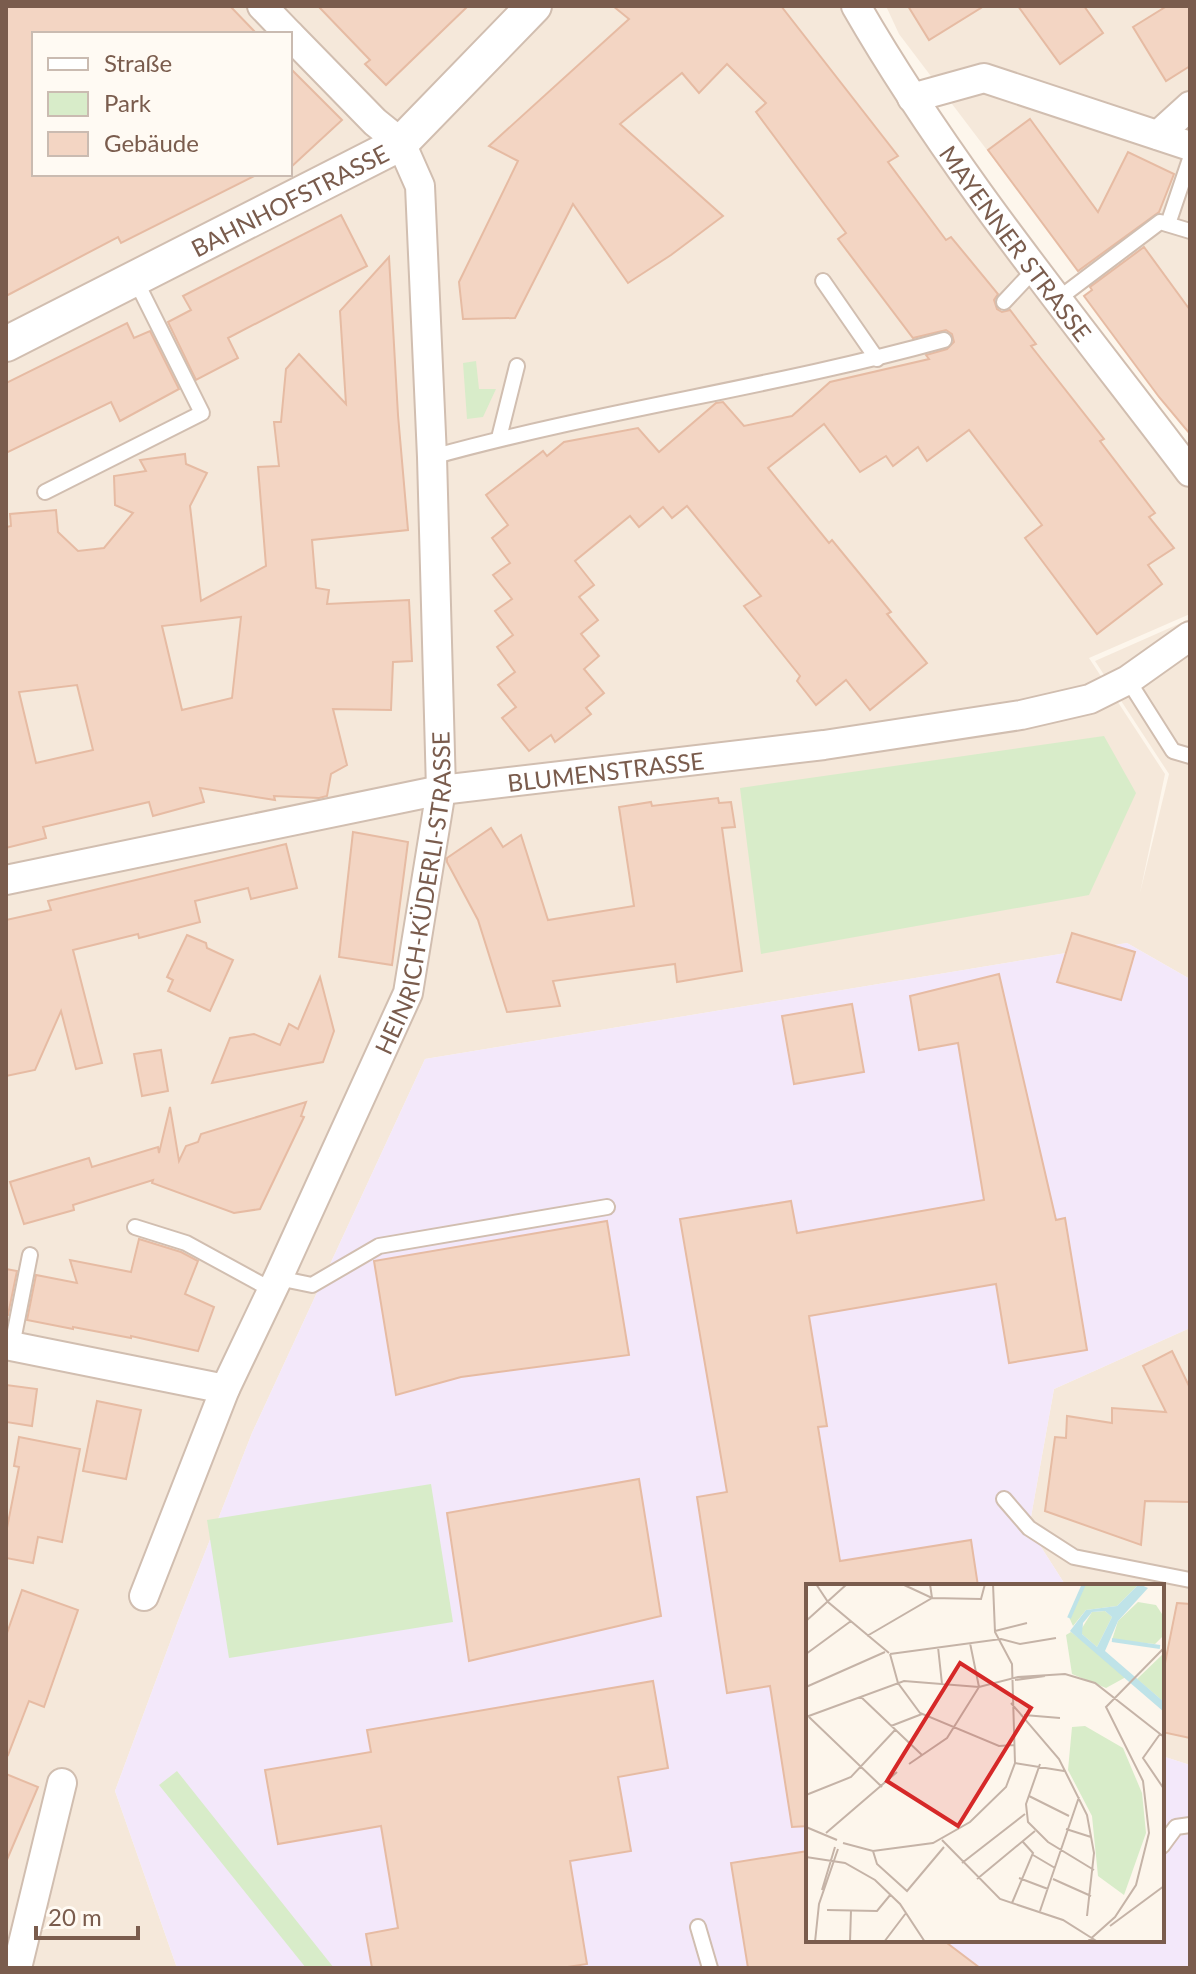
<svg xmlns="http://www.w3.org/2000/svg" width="1196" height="1974" viewBox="0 0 1196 1974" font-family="Lato,sans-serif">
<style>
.residential{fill:#f5e8da;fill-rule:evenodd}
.education{fill:#f3e8fa}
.green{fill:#d8ecc9}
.building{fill:#f3d5c3;stroke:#e6bba3;stroke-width:2;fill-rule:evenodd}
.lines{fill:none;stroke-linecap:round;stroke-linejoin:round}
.service-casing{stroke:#d1beb0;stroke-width:18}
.minor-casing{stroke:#d1beb0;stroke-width:32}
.tertiary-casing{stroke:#d1beb0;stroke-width:38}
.service{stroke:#fff;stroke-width:14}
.minor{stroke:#fff;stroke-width:28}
.tertiary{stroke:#fff;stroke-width:34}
.labels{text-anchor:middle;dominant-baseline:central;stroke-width:7;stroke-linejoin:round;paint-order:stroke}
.street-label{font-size:24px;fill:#7a5c4d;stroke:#fffaf3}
.inset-river{fill:none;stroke:#bfe3e8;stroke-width:4}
.inset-road{fill:none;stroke:#c5b3a7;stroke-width:2}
.view{fill:#d62828;fill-opacity:0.15;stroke:#d62828;stroke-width:4}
.inset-edge{fill:none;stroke:#7a5c4d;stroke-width:4}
</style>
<rect width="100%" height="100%" fill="#fdf6ec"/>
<g class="residential">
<path d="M 6,6 L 845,6 L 1190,468 L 1190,614 L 1089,658 L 1165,774 L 1140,893 L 1169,774 L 1095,661 L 1190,619 L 1190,979 L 1127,943 L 425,1059 L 252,1433 L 178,1621 L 115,1791 L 177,1968 L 6,1968 ZM 34,34 L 290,34 L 290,174 L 34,174 Z"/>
<polygon points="886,6 1190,6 1190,418 899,34"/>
<polygon points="1190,1328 1190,1765 1162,1756 1162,1586 1066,1586 1029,1528 1054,1389"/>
</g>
<polygon class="education" points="1127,943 1190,979 1190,1328 1054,1389 1029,1528 1066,1586 808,1586 808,1940 1162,1940 1162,1756 1190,1765 1190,1968 177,1968 115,1791 178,1621 252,1433 425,1059"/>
<g class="green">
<polygon points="476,361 479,389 496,389 483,417 467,419 463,363"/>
<polygon points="1104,736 1136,793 1089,895 761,954 740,788"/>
<polygon points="431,1484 453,1622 229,1658 207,1520"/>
<polygon points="177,1771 334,1968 335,1968 306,1968 159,1785"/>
</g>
<g class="building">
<polygon points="6,6 230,6 257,34 34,34 34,174 258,174 121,243 118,237 6,296"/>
<polygon points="318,6 468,6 386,85 365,64 370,60"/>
<polygon points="613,6 781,6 898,156 888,162 946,240 951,237 998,294 994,300 997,309 1002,312 1010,310 1036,344 1031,346 1104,439 1100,441 1155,513 1149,517 1174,548 1148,565 1162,584 1097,634 1025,538 1042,525 969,430 927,461 918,447 893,466 886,456 860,472 824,424 768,468 829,543 832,540 891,612 887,614 927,663 870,710 846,680 816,705 797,681 800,676 744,606 761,596 687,506 672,518 663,507 639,527 630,516 575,561 594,585 579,597 598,620 581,634 599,656 584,669 604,693 586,708 591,714 555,742 551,735 529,751 502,718 516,707 498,685 515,672 497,647 513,635 495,611 512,599 493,575 510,563 492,538 508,525 486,495 543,451 547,456 564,442 638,428 659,452 716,403 723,402 744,426 792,416 830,382 929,359 926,355 947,349 954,342 952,334 946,330 913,338 838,239 846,233 756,112 766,103 727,64 699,93 682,73 620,124 723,216 671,255 628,283 573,204 515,318 463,319 459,282 518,161 489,146 629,19"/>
<polygon points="908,6 984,6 929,40"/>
<polygon points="1018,6 1084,6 1103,33 1060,64"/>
<polygon points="1167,6 1190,6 1190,66 1166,81 1133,27"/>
<polygon points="290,68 342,120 290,168"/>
<polygon points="1030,119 1098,212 1128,152 1174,174 1159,212 1078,271 988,150"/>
<polygon points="341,215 367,266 228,338 238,358 196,380 168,322 191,310 183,296"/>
<polygon points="1144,247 1190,310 1190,434 1159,397 1084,296 1092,290 1090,287"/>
<path d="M 389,257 L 398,415 L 408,530 L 312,540 L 316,588 L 329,590 L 327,604 L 409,600 L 412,661 L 393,662 L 391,710 L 333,709 L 347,765 L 331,774 L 327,796 L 319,798 L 274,796 L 275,800 L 200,788 L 204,802 L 153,816 L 149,802 L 43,827 L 46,838 L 6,848 L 6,527 L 11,526 L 10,514 L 56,510 L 58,532 L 78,551 L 104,548 L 133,513 L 115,505 L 114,476 L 146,471 L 140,460 L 185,454 L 186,464 L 207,473 L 190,506 L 201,601 L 266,566 L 258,467 L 279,466 L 274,422 L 281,422 L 286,369 L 299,354 L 346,404 L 340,311 ZM 241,617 L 232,698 L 182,710 L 162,626 ZM 77,685 L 93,750 L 36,763 L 19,692 Z"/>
<polygon points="127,323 134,338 150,331 179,389 120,421 111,402 6,453 6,383"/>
<polygon points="718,798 719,803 731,802 735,827 722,828 742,971 677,982 675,964 553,981 560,1006 507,1012 478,920 447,862 447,858 491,828 503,847 521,835 548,920 634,906 619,807 651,802 652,806"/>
<polygon points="353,832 408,842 392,965 339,957"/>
<polygon points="286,844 297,888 251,899 248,888 195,901 200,922 139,938 138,934 73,950 102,1063 76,1069 61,1011 35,1070 6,1076 6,920 51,910 48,901"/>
<polygon points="1072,933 1135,952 1121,1000 1057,982"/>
<polygon points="187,935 206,943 207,948 233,960 210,1011 168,991 173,980 167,977"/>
<polygon points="999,974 1056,1220 1065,1218 1087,1350 1009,1363 996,1284 809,1316 827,1426 818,1427 840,1561 971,1540 978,1586 808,1586 808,1826 792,1827 770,1686 727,1693 697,1497 727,1492 680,1219 791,1201 797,1233 984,1200 958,1043 919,1050 910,996"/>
<polygon points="320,977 334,1031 323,1062 212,1083 230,1038 254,1034 280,1045 289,1024 298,1029"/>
<polygon points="852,1004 864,1072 794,1084 782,1016"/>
<polygon points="161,1050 168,1091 142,1096 134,1054"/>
<polygon points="306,1102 301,1116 304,1117 260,1209 234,1213 152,1183 153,1180 73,1205 74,1210 24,1224 10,1182 89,1158 92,1167 158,1147 159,1153 170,1107 179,1161 186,1146 198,1142 201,1134"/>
<polygon points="607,1221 629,1355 461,1377 396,1395 374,1261"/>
<polygon points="139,1239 181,1252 198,1261 185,1294 214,1307 198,1351 131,1336 131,1338 73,1327 73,1329 27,1320 36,1275 77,1283 70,1260 131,1272"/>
<polygon points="6,1269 17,1271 8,1315 6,1315"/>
<polygon points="1172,1351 1190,1388 1190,1502 1145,1501 1141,1545 1045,1511 1055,1437 1066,1438 1067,1416 1112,1423 1112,1408 1166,1412 1143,1366"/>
<polygon points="6,1385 37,1389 32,1426 6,1422"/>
<polygon points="97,1401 141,1410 126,1479 83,1471"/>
<polygon points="19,1437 80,1449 62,1542 38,1537 33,1563 6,1558 6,1533 19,1467 14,1466"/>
<polygon points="639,1479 661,1616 469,1661 447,1513"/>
<polygon points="22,1590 78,1610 44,1707 29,1701 8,1755 6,1754 6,1636"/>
<polygon points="1177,1603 1190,1604 1190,1738 1162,1732 1162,1678"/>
<polygon points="653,1681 668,1768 618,1777 631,1851 570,1861 587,1964 561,1968 372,1968 366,1934 398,1928 381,1826 278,1844 265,1770 371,1752 367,1730"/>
<polygon points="6,1774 38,1787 6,1862"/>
<polygon points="808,1851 808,1940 943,1940 980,1968 748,1968 731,1863"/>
</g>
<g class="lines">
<g class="service-casing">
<g id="service">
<polyline points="1168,224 1190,159"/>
<polyline points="823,281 877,359"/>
<polyline points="1058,299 1160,222 1190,231"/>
<polyline points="1004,302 1035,269"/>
<polyline points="499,438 517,366"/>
<path d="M 432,457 C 601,410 775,387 944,340"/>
<polyline points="45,492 202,413 135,279"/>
<polyline points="1128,680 1173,751 1190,756"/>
<polyline points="135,1227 186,1243 272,1290"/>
<polyline points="278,1278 312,1285 379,1246 607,1207"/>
<polyline points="12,1346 30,1255"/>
<polyline points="1004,1499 1029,1528 1074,1557 1190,1580"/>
<polyline points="1162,1846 1176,1827 1190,1825"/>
<polyline points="698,1927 710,1968"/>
</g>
</g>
<g class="minor-casing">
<g id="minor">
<polyline points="262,6 289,34"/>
<path id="s1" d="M 856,6 C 951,171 1075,320 1190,472"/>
<polyline points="912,98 984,78 1190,146"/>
<polyline points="1158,135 1190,106"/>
<path id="s2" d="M 6,880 L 441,790 L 824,745 L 1021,715 L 1090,699 L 1128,680 L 1190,636"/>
<polyline points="6,1345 225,1389"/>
<path id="s3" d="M 144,1596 L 225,1389 L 278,1278 L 408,993 L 441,790 L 432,457 L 420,186 L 401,143 L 375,122 L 290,35"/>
<polyline points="17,1968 62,1783"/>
</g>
</g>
<g class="tertiary-casing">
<g id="tertiary">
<path id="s4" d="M 6,344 L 401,143 L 534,6"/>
</g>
</g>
<use href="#service" class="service"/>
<use href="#minor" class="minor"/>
<use href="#tertiary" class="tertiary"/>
</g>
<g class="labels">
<g class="street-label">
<text stroke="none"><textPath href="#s4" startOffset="318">BAHNHOFSTRASSE</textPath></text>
<text stroke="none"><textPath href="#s1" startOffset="286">MAYENNER STRASSE</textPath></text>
<text stroke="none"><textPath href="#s2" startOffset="610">BLUMENSTRASSE</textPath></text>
<text stroke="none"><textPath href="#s3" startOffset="758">HEINRICH-KÜDERLI-STRASSE</textPath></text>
</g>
</g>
<g transform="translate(806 1584)">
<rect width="358" height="358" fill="#fdf6ec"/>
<path d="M 279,0 L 333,0 L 311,22 L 280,26 L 267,42 L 263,33 ZM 332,18 L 350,21 L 358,33 L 358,51 L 349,60 L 306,56 L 312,37 ZM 299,27 L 306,33 L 291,63 L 276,50 L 276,44 L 286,28 ZM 265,48 L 295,71 L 320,93 L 300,104 L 266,90 L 260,51 ZM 358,69 L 358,118 L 331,95 ZM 279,142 L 317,164 L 336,209 L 340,249 L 318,311 L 292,292 L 286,232 L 262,186 L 266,143 Z" fill="#d8ecc9"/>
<path d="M 333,0 L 342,4 L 312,37 L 299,67 L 358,118 L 358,128 L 264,47 L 280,26 L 311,22 ZM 299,27 L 306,33 L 291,63 L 276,50 L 277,39 L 286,28 Z" fill="#bfe3e8" fill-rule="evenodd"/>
<path class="inset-river" d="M 263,34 L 278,0M 306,56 L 354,63"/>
<path class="inset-road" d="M 10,0 L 22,18 L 83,69M 96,0 L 126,14 L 175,15 L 179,0M 0,37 L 41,0M 189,47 L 221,39M 61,52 L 126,14 L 124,0M 164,59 L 173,103M 132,63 L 136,100M 0,70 L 45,37M 84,70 L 92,99 L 114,129 L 193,162 L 208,161M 84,70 L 195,55 L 214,60 L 250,54M 209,96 L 239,92M 0,103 L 79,68M 55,113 L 116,171M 205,119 L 253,175 L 281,231 L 288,269 L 281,332M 218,131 L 254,134M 0,133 L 98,97 L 173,103 L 212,93 L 259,90 L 289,99 L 358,153M 3,133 L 76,203M 85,142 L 116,130M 354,150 L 337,174 L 358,205M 209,179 L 258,187M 103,180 L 141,154 L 173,103M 234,180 L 220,220 L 222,238 L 242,258 L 288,286M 0,211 L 45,193 L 89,146M 223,212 L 263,232M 0,243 L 31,256M 260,245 L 285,253M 20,249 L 91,188M 136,256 L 194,315 L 257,336 L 292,358M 37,259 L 67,267 L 127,259 L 164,238 L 200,203 L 209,179 L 206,80 L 189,48 L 187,0M 67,267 L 71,280 L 101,307 L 138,263M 227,271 L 249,284M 0,273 L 39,279 L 69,296 L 94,320 L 119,358M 156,279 L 219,230M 213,294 L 242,305M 171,295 L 229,247M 247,295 L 285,312M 16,306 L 29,263M 206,319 L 227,269 L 217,258M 21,326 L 71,327 L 85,310M 234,327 L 273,213M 304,342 L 358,302M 9,358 L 13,320 L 32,265M 44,358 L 45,326M 78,358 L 100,329M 281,358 L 309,333 L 330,301 L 343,249 L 337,197 L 300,123 L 358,64"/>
<path class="view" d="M 154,79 L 225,124 L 152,242 L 81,197 Z"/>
<rect width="358" height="358" class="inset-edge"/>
</g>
<rect width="1196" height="1974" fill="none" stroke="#7a5c4d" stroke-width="16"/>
<rect x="32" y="32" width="260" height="144" fill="#fffaf3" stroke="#cabbb1" stroke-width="2"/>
<rect x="48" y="58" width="40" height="12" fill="#ffffff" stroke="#cabbb1" stroke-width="2"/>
<text x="104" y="72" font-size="24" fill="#7a5c4d">Straße</text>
<rect x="48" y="92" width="40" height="24" fill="#d8ecc9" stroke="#cabbb1" stroke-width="2"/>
<text x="104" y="112" font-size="24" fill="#7a5c4d">Park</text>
<rect x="48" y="132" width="40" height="24" fill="#f3d5c3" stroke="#cabbb1" stroke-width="2"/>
<text x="104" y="152" font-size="24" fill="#7a5c4d">Gebäude</text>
<path d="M36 1926v12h102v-12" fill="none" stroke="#7a5c4d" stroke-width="4"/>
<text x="48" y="1926" font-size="24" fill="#7a5c4d" stroke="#fffaf3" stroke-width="6" paint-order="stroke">20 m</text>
</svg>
